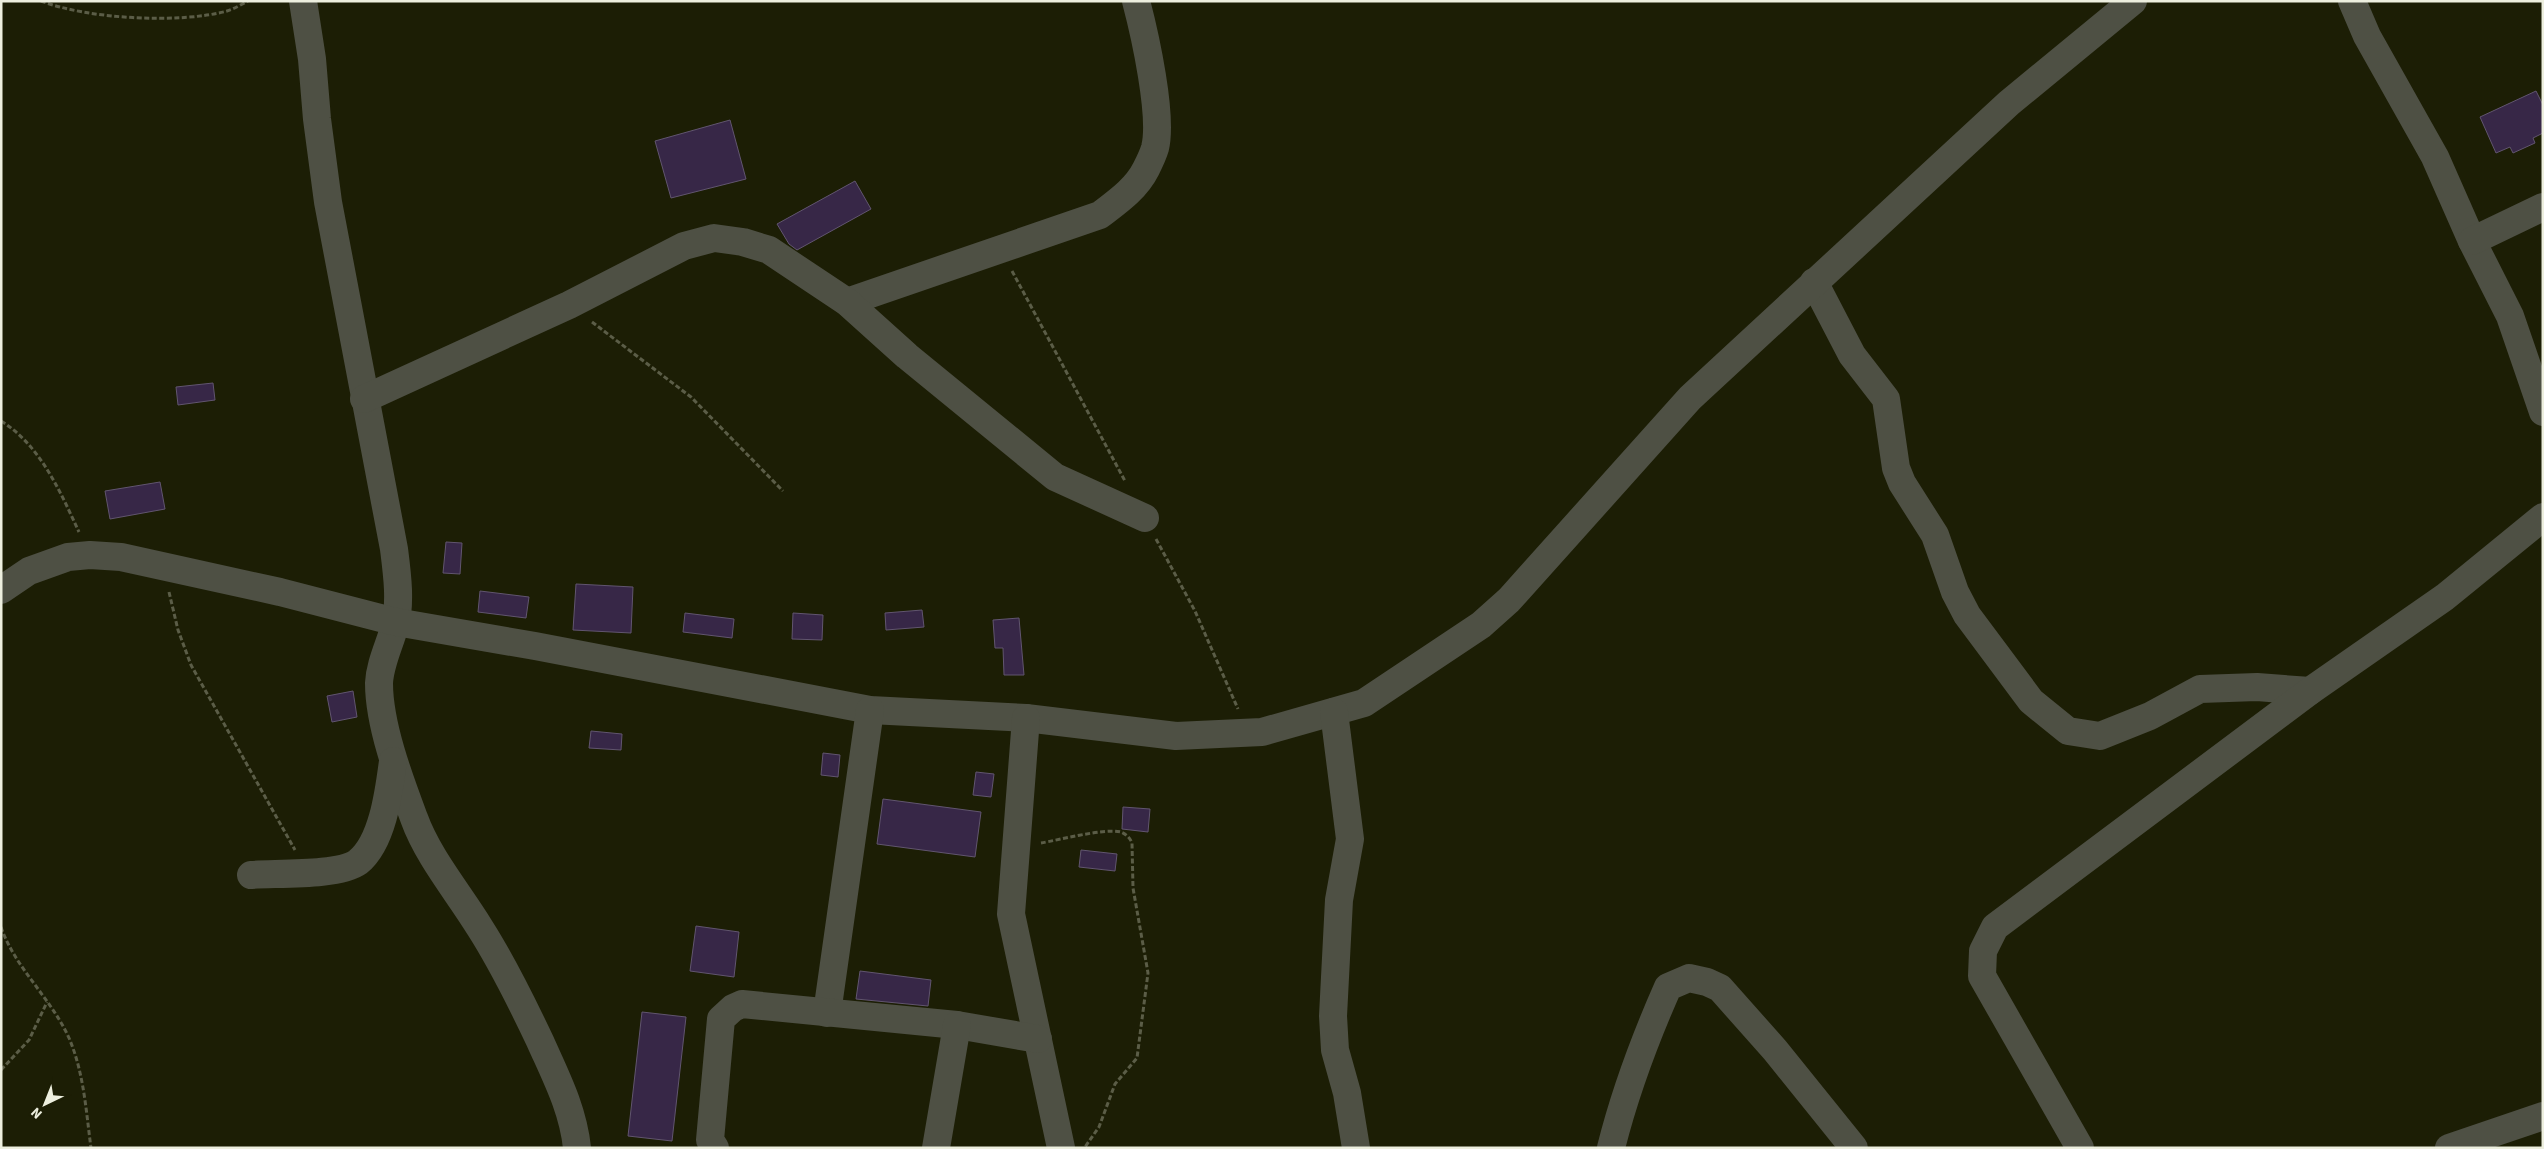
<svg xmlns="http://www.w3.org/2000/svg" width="2544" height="1149" viewBox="0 0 2544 1149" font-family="'Source Sans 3',sans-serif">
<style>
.building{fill:#372747;stroke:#61556f}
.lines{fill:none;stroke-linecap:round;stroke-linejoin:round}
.path{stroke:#5b5d47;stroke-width:3;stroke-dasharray:5 2.5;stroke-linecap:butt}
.minor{stroke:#4e5044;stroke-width:28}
</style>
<rect width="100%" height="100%" fill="#1c1e05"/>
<g class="building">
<polygon points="2536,91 2543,105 2543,133 2533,138 2535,143 2513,153 2510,147 2496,153 2480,117"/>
<polygon points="730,120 746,179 671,198 655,141"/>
<polygon points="855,181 871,209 797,250 789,244 777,224"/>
<polygon points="213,383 215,400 178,405 176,387"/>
<polygon points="160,482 165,509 110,519 105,491"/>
<polygon points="446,542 462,543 460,574 443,573"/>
<polygon points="576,584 633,587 631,633 573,630"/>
<polygon points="480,591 529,597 526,618 478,612"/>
<polygon points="922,610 924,627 886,630 885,613"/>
<polygon points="685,613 734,619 732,638 683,632"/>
<polygon points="793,613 823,615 822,640 792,639"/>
<polygon points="1019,618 1024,675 1004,675 1003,648 995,648 993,620"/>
<polygon points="353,691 357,717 332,722 327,696"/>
<polygon points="591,731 622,734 621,750 589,748"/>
<polygon points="823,753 840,755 838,777 821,775"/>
<polygon points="976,772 994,774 991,797 973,795"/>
<polygon points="883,799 981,812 975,857 877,844"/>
<polygon points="1123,807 1150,809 1148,832 1122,829"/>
<polygon points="1081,850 1117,854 1115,871 1079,867"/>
<polygon points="696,926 739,932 734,977 690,971"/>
<polygon points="860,971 931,980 928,1006 856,999"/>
<polygon points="642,1012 686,1017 672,1141 628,1136"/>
</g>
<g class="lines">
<g class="path">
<path d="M 41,1 C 87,19 180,24 227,11 C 234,9 242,4 248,1"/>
<polyline points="1012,271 1125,481"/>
<polyline points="592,322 691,397 783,491"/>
<path d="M 1,421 C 40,445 60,491 79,532"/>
<polyline points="1156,539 1195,611 1238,709"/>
<polyline points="169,592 178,630 191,665 295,850"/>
<path d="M 1041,843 C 1059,840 1104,828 1121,832 C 1126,834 1130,838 1132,843 L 1133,888 L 1148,973 L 1137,1058 L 1115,1084 L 1099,1127 L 1085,1147"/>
<path d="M 1,927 C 15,968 51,998 69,1038 C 84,1073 86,1111 91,1148"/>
<polyline points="1,1070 29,1040 47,1002"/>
</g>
<g class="minor">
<path d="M 303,1 L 312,59 L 317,119 L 328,202 L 394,549 C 397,573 401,602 395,625 C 390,644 380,663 379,683 C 379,725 399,778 414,818 C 428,857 458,892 480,928 C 503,964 522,1003 540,1041 C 556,1077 573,1109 577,1148"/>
<polyline points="2352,1 2367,36 2435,157 2472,241 2510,316 2543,412"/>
<polyline points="2472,241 2543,207"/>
<polyline points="1814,282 1852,355 1886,399 1896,468 1902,483 1935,535 1955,592 1967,615 2031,701 2068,731 2100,736 2150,716 2200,689 2257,687 2310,691"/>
<path d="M 847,302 L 1100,215 C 1117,202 1136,189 1146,169 C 1149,163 1153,155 1155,148 C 1163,116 1145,35 1136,1"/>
<polyline points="364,399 569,305 684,246 714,238 743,242 769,250 847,302 907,356 1055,477 1145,518"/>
<polyline points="1,590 29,571 68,557 90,555 121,557 280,592 396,622 535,646 870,710 1026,718 1176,736 1262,732 1364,703 1481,625 1509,600 1690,398 2009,103 2133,1"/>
<polyline points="1334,712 1350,839 1339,900 1333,1016 1335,1050 1347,1093 1356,1148"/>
<polyline points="1026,718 1011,914 1061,1148"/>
<path d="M 251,875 C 276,873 339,876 358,862 C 383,842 389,791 393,761"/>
<polyline points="827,1013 870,710"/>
<polyline points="715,1148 710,1140 721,1019 733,1008 742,1004 957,1025 1038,1039"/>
<polyline points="936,1148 957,1025"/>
<path d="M 1611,1148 C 1625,1092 1645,1039 1668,987 L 1689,978 L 1707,982 L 1720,988 L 1775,1050 L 1854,1148"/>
<polyline points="2080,1148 1982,976 1983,951 1995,927 2310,691 2445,597 2543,517"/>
<polyline points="2449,1148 2543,1116"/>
</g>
</g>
<rect width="2544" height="1149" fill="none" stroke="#edefdf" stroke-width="5"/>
<g transform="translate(45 1104) rotate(223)" stroke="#1c1e05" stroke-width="4" paint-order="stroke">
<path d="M0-4L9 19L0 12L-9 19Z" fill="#edefdf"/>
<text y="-8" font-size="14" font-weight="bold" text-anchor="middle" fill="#edefdf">N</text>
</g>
</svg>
